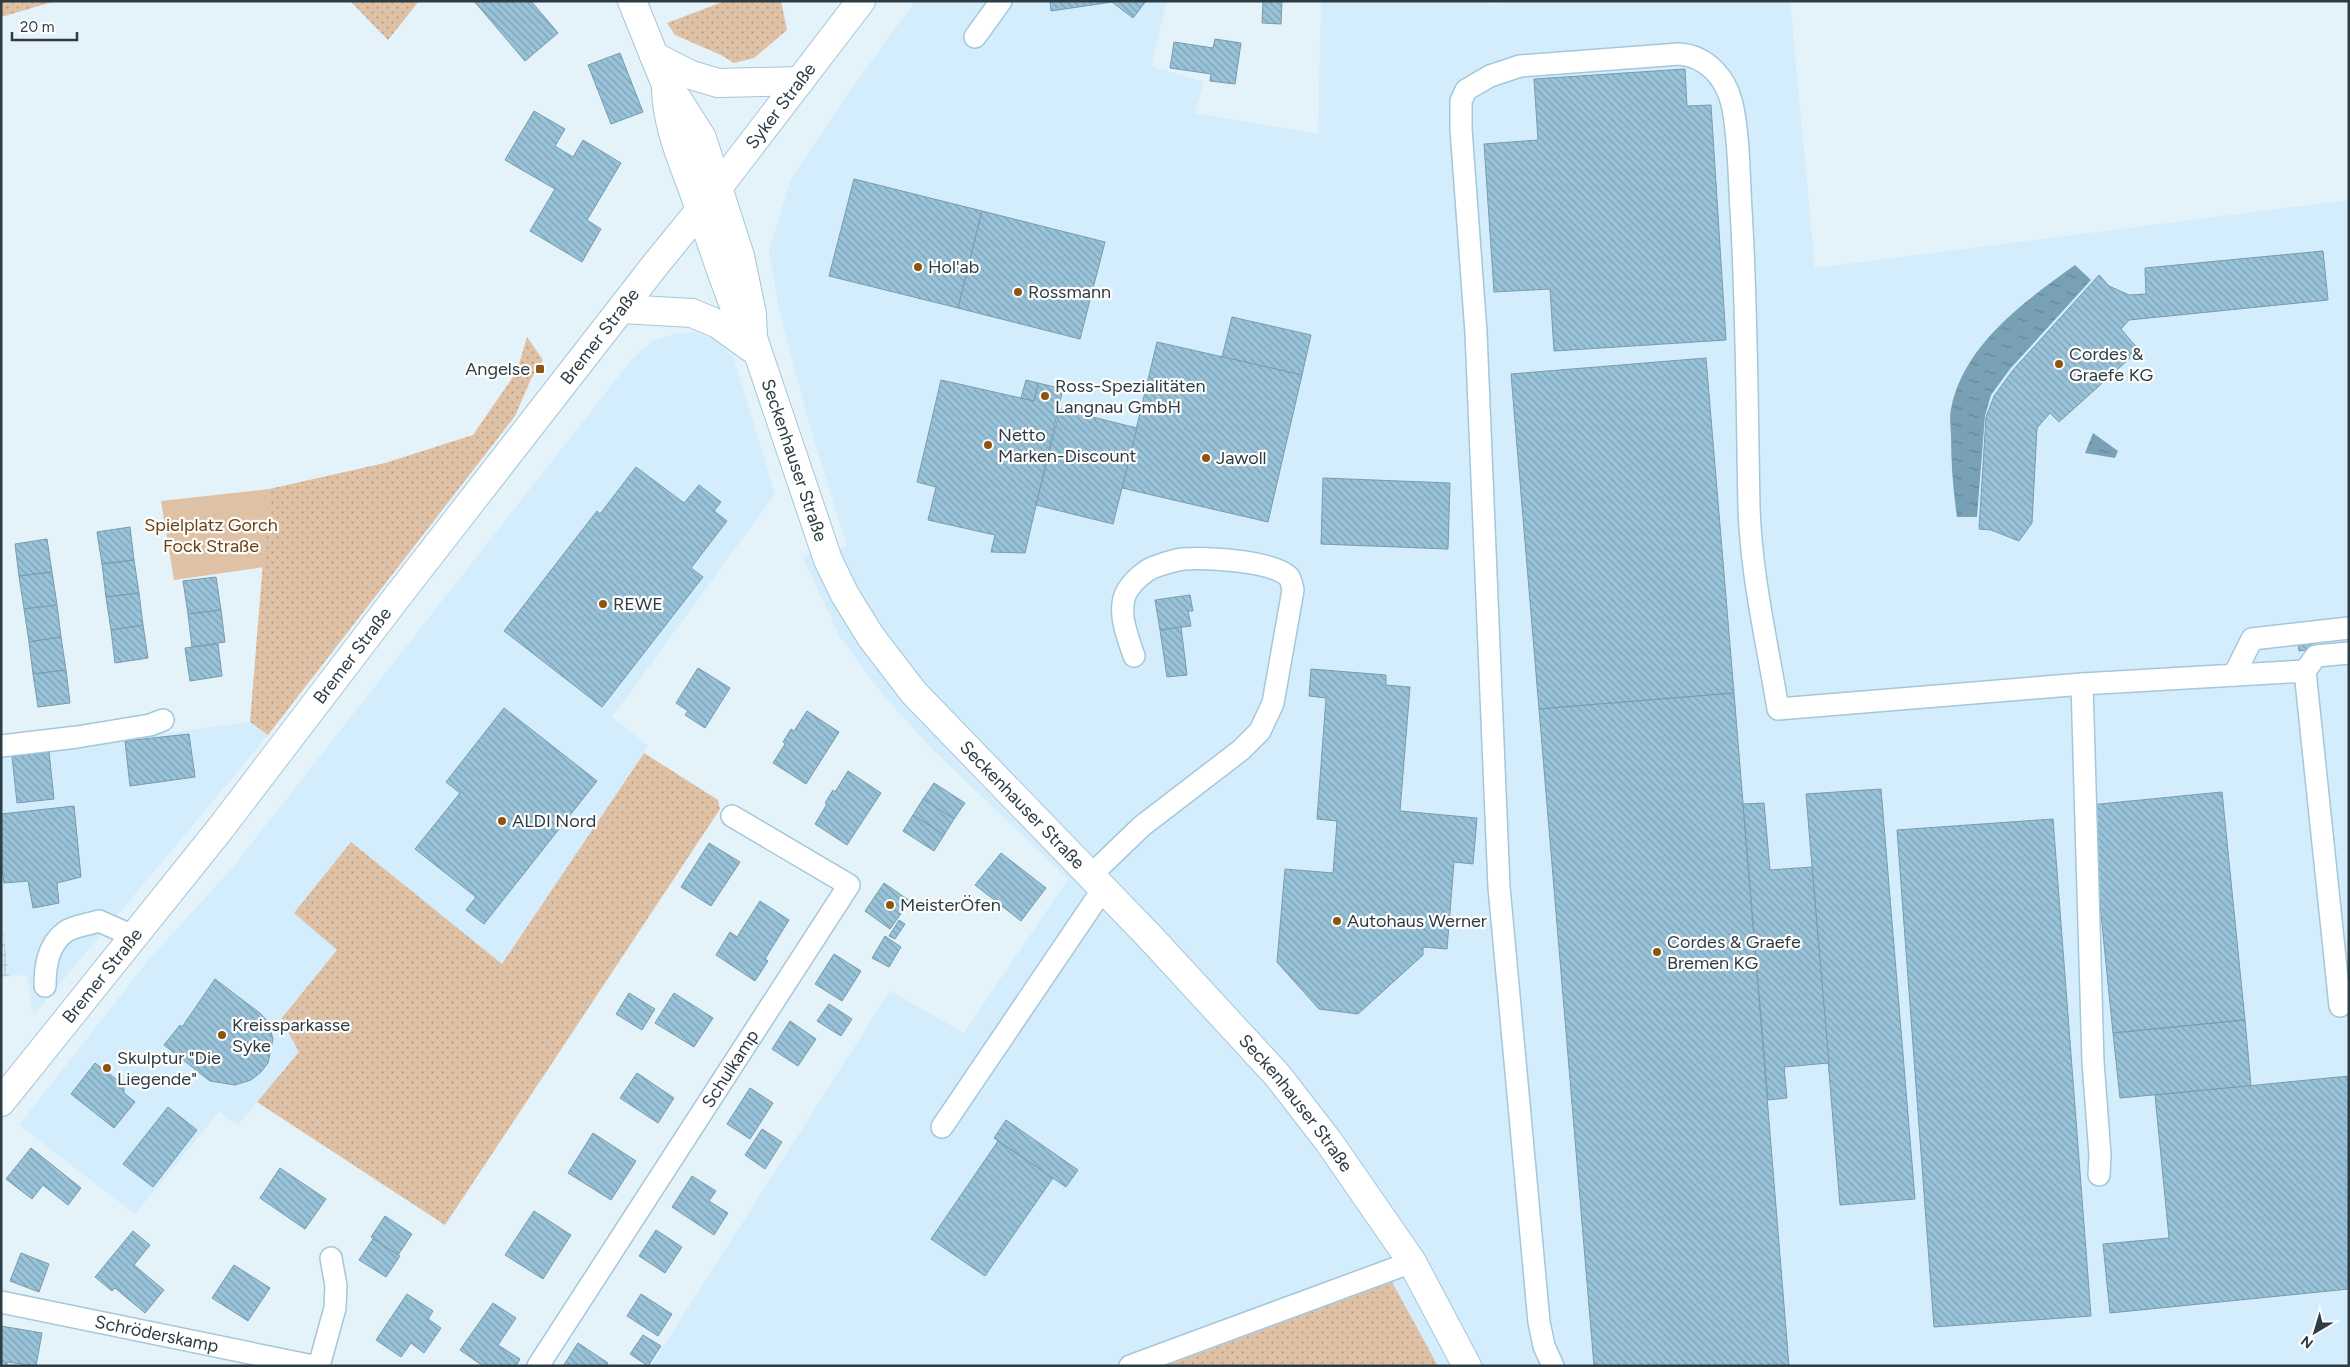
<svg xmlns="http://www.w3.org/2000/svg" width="2350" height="1367" viewBox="0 0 2350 1367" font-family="Figtree,sans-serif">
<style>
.built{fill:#d3edfc}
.industrial{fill:url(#industrial-grid)}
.grass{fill:url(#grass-dots)}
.park{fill:#dfc1a5}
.water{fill:url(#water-ripples)}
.building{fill:url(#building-back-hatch);stroke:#799bad}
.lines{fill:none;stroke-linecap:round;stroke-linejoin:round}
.minor-casing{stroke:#a4c7da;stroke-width:24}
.major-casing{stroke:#a4c7da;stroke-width:30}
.minor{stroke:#fff;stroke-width:21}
.major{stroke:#fff;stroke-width:28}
.poi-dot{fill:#8d540e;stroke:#fdfdfd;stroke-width:2}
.labels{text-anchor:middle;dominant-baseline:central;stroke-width:4.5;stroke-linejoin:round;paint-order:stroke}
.street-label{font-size:18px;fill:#2d3c43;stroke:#fdfdfd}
.poi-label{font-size:18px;fill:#2d3c43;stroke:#fdfdfd;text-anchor:start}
.park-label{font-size:18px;fill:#6c4111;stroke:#fdfdfd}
</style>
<defs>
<pattern id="industrial-grid" width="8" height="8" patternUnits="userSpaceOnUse" patternTransform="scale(1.25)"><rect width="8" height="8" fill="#d3edfc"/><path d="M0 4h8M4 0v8" fill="none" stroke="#b5ccd9"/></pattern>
<pattern id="grass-dots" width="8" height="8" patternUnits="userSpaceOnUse" patternTransform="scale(1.25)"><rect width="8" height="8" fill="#dfc1a5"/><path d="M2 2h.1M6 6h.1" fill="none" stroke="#b59e88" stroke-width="1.8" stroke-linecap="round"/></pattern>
<pattern id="water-ripples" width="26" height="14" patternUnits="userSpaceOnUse" patternTransform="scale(1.25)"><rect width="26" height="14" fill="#78a1b6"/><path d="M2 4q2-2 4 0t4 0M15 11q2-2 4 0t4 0" fill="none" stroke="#638496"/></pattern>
<pattern id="building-back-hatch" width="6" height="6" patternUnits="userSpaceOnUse" patternTransform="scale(1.25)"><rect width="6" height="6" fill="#99c3d9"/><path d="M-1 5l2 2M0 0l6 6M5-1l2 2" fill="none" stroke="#7da0b2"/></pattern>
</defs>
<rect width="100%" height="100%" fill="#e4f2fa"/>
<g class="built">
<polygon points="915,1 1167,1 1151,66 1204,82 1195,113 1318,134 1321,1 1484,1 1491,5 1520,1 1790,1 1815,268 2349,200 2349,1366 1438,1366 1392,1282 1165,1366 651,1366 890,991 964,1033 1068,879 930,747 883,695 840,637 802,556 847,547 810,427 779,310 769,251 791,179 850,91"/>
<polygon points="694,332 718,341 734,359 775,494 612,717 648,746 502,964 351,843 337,950 299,1052 238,1125 219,1112 135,1214 19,1125 147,962 233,867 633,358 652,341 673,334"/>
<polygon points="250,722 268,735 33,1016 27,975 9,976 1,914 1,755"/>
</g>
<polygon class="industrial" points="1,914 9,976 1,977"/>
<g class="grass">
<polygon points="1,1 56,1 1,17"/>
<polygon points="350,1 419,1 388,40"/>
<polygon points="725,1 781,1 787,30 754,58 734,63 721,55 675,35 667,23"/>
<polygon points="527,337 543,360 531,379 515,416 268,735 250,722 269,489 385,463 473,435 517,371"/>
<polygon points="644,753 718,800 720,809 445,1225 257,1102 299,1052 281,1019 337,950 294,913 351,842 502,964"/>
<polygon points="1392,1282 1438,1366 1165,1366"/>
</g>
<polygon class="park" points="269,489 264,567 174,580 161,501"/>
<g class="water">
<path d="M 2075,265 L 2091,280 L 2010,369 L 1991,395 L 1985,416 L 1977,517 L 1957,517 C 1953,490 1951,463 1951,436 C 1951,428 1949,418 1951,409 C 1963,345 2025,301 2075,265 Z"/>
<polygon points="2093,433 2118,451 2115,458 2085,453"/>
</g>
<g class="building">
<polygon points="474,1 531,1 558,33 525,61"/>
<polygon points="1050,1 1146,1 1133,18 1112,2 1051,11"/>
<polygon points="1263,1 1282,1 1281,24 1262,23"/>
<polygon points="1215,39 1241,43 1235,84 1210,81 1211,74 1170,68 1174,42 1213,48"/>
<polygon points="620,53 643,112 611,124 588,65"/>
<polygon points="1685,69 1687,106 1711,105 1726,340 1554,351 1550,289 1494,292 1484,144 1538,140 1534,79"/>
<polygon points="534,111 565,129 555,146 573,157 583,140 621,163 587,220 601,229 582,262 530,231 555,189 505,160"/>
<polygon points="854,179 982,211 958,308 829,276"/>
<polygon points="982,211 1105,242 1080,339 958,308"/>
<polygon points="2323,251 2328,300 2129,320 2121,329 2139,350 2059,422 2050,413 2037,428 2032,523 2019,541 1991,530 1979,529 1986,417 1994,396 2013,370 2099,275 2109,286 2129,295 2146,294 2145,268"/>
<polygon points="1232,317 1311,335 1302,375 1222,357"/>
<polygon points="1157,342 1302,375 1268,522 1122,488"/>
<polygon points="1706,358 1734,693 1539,709 1511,374"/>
<polygon points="941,380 1034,401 1038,383 1063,389 1025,553 991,552 995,535 928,520 936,487 917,482"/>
<polygon points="1026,380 1038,383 1034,401 1021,398"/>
<polygon points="1060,409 1137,428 1113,524 1036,505"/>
<polygon points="636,467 684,503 699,485 721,502 714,511 727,521 691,568 703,577 602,707 504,631 597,511 600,514"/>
<polygon points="1323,478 1450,483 1448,549 1321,544"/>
<polygon points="130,527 134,560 102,564 97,532"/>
<polygon points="47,539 52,572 19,576 15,544"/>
<polygon points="134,560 139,593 106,597 102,564"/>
<polygon points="52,572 57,605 24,609 19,576"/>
<polygon points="216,577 221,610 188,614 183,581"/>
<polygon points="139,593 143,625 111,630 106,597"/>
<polygon points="1190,595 1193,611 1188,611 1191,626 1160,630 1155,600"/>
<polygon points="57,605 61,637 29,642 24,609"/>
<polygon points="221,610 225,642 192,647 188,614"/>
<polygon points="143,625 148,658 115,663 111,630"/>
<polygon points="1181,627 1187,675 1167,677 1160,630"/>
<polygon points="61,637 66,670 33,674 29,642"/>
<polygon points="2315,640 2317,649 2299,651 2298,642"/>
<polygon points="218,644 222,676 190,681 185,648"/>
<polygon points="698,668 730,688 705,728 685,715 688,711 676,703"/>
<polygon points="1311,669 1386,675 1386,685 1410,687 1400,811 1477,818 1473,864 1454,862 1447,949 1423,947 1423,955 1358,1014 1319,1009 1277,962 1285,869 1333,873 1337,821 1317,819 1326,698 1309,696"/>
<polygon points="66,670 70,703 38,707 33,674"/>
<polygon points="1734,693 1789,1366 1594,1366 1539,709"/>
<polygon points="504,708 597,781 484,924 466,910 476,897 415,849 460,793 446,782"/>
<polygon points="807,711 839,732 806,784 773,763 785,744 783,742 791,729 794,731"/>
<polygon points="189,734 195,777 130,786 125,741"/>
<polygon points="49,752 54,799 17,803 12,756"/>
<polygon points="848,771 881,793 847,845 815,824 827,804 825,803 833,790 835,792"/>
<polygon points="934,783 965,803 954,819 923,799"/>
<polygon points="1881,789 1915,1199 1840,1205 1806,794"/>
<polygon points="2222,792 2245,1020 2113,1033 2090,805"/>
<polygon points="923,799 954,819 944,835 913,815"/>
<polygon points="1764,803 1770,870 1812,867 1829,1063 1784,1067 1787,1098 1768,1100 1743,804"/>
<polygon points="74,806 81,877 57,883 59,903 33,908 28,881 4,883 1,862 1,814"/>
<polygon points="913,815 944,835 934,851 903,831"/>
<polygon points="2053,819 2091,1316 1934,1327 1897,830"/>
<polygon points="709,843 740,862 711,906 681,887"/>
<polygon points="1001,853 1046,888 1021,921 975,885"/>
<polygon points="884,883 910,901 890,929 865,911"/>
<polygon points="760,901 789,920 765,959 768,961 755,981 716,955 730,932 737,937"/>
<polygon points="899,920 905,924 895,939 889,936"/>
<polygon points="885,936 901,947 889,967 872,958"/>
<polygon points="834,954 861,971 842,1001 815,984"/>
<polygon points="215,979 261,1014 268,1022 273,1039 268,1063 261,1072 251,1080 235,1085 210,1081 164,1045 180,1025 182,1027"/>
<polygon points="629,993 655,1009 642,1030 616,1014"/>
<polygon points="674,993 713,1018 694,1047 655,1023"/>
<polygon points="829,1004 852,1019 841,1036 817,1021"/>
<polygon points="2245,1020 2251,1086 2120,1098 2113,1033"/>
<polygon points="790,1021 816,1039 798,1066 772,1049"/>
<polygon points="95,1063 124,1085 124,1093 135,1102 114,1128 71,1094"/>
<polygon points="637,1073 674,1098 658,1123 620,1098"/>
<polygon points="2349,1076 2349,1289 2110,1313 2103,1244 2169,1238 2155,1095"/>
<polygon points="750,1088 773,1103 750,1139 727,1124"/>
<polygon points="168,1107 197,1130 153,1187 123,1164"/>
<polygon points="1006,1120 1078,1170 1066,1187 994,1138"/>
<polygon points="762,1129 782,1142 765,1169 745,1155"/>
<polygon points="593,1133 636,1161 611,1200 568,1173"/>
<polygon points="998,1141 1053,1178 985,1276 931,1239"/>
<polygon points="31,1148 81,1188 68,1205 43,1185 32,1199 6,1179"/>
<polygon points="280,1168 326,1199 305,1229 260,1198"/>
<polygon points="692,1176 716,1191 709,1201 728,1213 714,1235 672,1207"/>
<polygon points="534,1211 571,1235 543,1279 505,1255"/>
<polygon points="385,1216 412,1234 398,1255 371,1237"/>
<polygon points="656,1230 682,1247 665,1273 639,1256"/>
<polygon points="133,1231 150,1245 134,1265 164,1290 145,1313 115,1288 112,1291 95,1277"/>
<polygon points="373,1239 400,1256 386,1277 359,1260"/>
<polygon points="21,1253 49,1264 39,1292 10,1281"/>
<polygon points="234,1265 270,1288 248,1321 212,1298"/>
<polygon points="407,1294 433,1311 428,1319 441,1328 424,1353 411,1343 401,1357 376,1340"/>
<polygon points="641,1294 672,1314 658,1336 627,1316"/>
<polygon points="493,1303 516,1318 498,1345 520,1359 516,1366 483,1366 460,1350"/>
<polygon points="1,1326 42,1333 36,1366 7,1362 7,1366 1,1366"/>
<polygon points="643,1335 661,1346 648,1366 630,1354"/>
<polygon points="578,1343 608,1363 606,1366 563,1366"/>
</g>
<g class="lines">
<g class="minor-casing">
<g id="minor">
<polyline points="975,37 1001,1"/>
<polyline points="2305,671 2316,656 2349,653"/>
<polyline points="2234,675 2252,639 2349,628"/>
<polyline points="2082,684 2093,1062 2100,1155 2099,1175"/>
<polyline points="1,746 77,737 150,725 163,720"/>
<path d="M 1090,876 L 1142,826 L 1241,750 L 1260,731 L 1273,703 L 1293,590 C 1292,585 1291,579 1288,576 C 1271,561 1207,557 1183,559 C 1174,560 1163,564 1154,567 C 1144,571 1131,583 1126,593 C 1117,612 1128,638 1134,656"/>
<path d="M 45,986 C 45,966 48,945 65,932 C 73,926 90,924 99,921 L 133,936"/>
<polyline points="942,1127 1103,889"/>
<path id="s1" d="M 1,1302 L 313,1366"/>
<polyline points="319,1366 335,1308 336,1286 331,1258"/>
<path id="s2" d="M 538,1366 L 849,885 L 732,816"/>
<polyline points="1130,1366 1412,1262"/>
<path d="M 1553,1366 L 1544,1346 L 1539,1322 L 1499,887 L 1476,333 L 1461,129 L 1461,101 L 1466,90 L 1490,76 L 1520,66 L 1679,54 C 1707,56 1726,78 1732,104 C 1739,134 1739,178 1741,210 C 1747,309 1747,408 1749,507 C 1751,575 1767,642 1778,709 L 2082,684 L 2305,671 L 2340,1006"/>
</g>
</g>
<g class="major-casing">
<g id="major">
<path id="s3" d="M 632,1 L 666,85 L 678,100 L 702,138 L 740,256 L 752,314 L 753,338 L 828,560 L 845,595 L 871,637 L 914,693 L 1150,937 L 1278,1076 L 1329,1142 L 1412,1262 L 1467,1366"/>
<polyline points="654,56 691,75 718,83 800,81"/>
<path d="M 666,89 C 667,131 687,170 700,210 C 713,246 724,282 739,318 L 744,325"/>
<polyline points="622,309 692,313 718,324 751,348"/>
<path id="s4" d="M 1,1102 L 220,829 L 397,597 L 656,264 L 717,189 L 861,1"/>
</g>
</g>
<use href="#minor" class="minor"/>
<use href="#major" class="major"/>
</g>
<g class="poi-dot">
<circle cx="918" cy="267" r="5"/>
<circle cx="1018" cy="292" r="5"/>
<circle cx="2059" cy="364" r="5"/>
<rect x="535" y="364" width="10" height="10" rx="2.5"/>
<circle cx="1045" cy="396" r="5"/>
<circle cx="988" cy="445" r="5"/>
<circle cx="1206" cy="458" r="5"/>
<circle cx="603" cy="604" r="5"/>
<circle cx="502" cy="821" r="5"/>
<circle cx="890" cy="905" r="5"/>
<circle cx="1337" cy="921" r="5"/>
<circle cx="1657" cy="952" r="5"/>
<circle cx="222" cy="1035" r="5"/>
<circle cx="107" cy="1068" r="5"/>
</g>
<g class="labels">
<g class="street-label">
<text stroke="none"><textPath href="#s4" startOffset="1265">Syker Straße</textPath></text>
<text stroke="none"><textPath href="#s4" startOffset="972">Bremer Straße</textPath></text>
<text stroke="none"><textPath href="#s3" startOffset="491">Seckenhauser Straße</textPath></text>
<text stroke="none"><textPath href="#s4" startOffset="568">Bremer Straße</textPath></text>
<text stroke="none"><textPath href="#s3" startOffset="911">Seckenhauser Straße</textPath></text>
<text stroke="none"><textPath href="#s4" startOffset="162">Bremer Straße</textPath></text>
<text stroke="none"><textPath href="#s2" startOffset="354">Schulkamp</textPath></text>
<text stroke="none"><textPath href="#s3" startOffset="1316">Seckenhauser Straße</textPath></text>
<text stroke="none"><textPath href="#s1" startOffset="159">Schröderskamp</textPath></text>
</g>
<g class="poi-label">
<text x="928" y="267">Hol'ab</text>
<text x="1028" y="292">Rossmann</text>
<text x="2069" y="354">Cordes &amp;<tspan x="2069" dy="21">Graefe KG</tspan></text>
<text x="530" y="369" text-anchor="end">Angelse</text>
<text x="1055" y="386">Ross-Spezialitäten<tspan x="1055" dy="21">Langnau GmbH</tspan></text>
<text x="998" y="435">Netto<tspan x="998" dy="21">Marken-Discount</tspan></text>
<text x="1216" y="458">Jawoll</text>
<text x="613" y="604">REWE</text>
<text x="512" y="821">ALDI Nord</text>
<text x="900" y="905">MeisterÖfen</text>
<text x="1347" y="921">Autohaus Werner</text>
<text x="1667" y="942">Cordes &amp; Graefe<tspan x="1667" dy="21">Bremen KG</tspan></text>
<text x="232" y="1025">Kreissparkasse<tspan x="232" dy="21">Syke</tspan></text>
<text x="117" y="1058">Skulptur "Die<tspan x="117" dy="21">Liegende"</tspan></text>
</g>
<g class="park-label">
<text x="211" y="525">Spielplatz Gorch<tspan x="211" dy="21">Fock Straße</tspan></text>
</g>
</g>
<rect width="2350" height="1367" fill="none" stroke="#2d3c43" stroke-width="5"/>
<g transform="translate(2315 1332) rotate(218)" stroke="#fdfdfd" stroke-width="4" paint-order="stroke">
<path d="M0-4L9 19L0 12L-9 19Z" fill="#2d3c43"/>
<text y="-8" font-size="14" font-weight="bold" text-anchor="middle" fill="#2d3c43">N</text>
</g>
<path d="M12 32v8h65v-8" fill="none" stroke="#2d3c43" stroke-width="2.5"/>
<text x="20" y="32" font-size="15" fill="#2d3c43" stroke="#fdfdfd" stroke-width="4" paint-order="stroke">20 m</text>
</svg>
